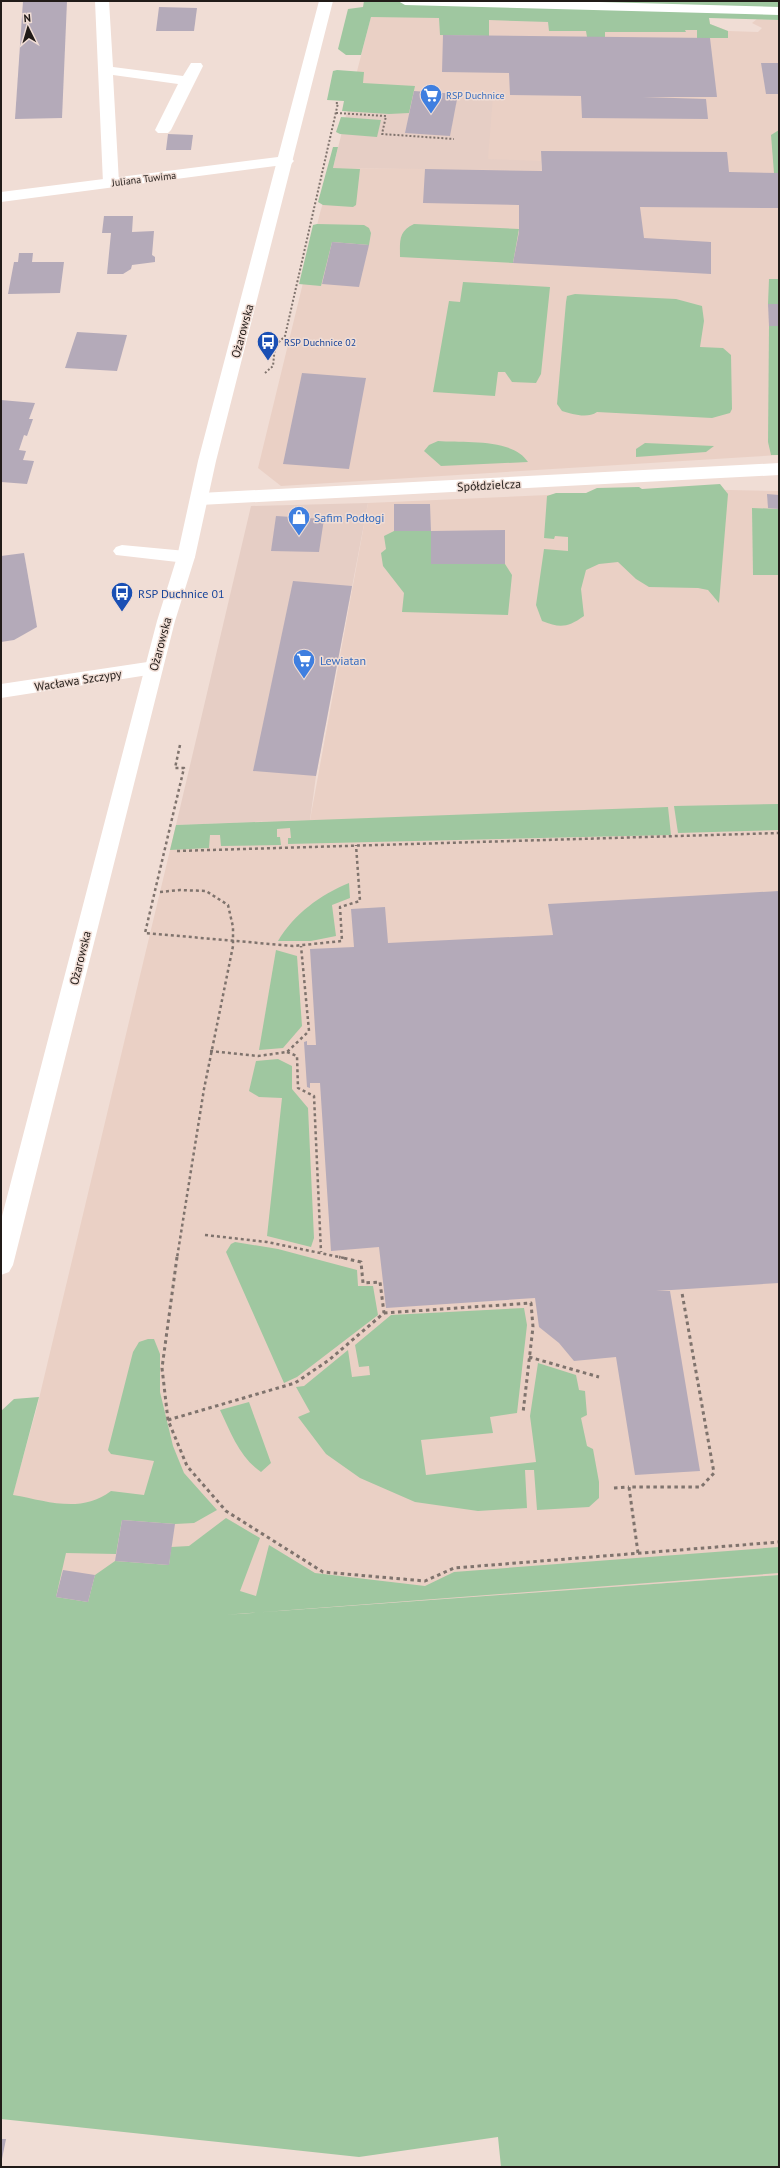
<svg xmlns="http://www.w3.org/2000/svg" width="780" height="2168" viewBox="0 0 780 2168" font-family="'PT Sans',sans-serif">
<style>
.commercial{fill:#e6cec5}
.built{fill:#ead0c5}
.green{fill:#9fc7a0}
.building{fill:#b4aab9}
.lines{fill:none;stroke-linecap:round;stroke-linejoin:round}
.path-far2{stroke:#7f736d;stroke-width:2;stroke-dasharray:2 2;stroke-linecap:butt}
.path-far1{stroke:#7f736d;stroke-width:2.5;stroke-dasharray:3 3;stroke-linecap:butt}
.path{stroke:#7f736d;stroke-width:3;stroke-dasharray:3.5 3.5;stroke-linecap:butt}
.lane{fill:#fff;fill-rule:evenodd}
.street{fill:#fff;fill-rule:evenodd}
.secondary{fill:#fff;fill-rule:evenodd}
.labels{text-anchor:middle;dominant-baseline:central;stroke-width:3;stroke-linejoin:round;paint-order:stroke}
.far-shop-label{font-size:10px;fill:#366cbe;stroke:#f0ddd5;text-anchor:start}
.far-street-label{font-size:10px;fill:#211b18;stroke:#f0ddd5}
.far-transit-label{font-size:10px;fill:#164399;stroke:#f0ddd5;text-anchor:start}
.street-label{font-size:12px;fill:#211b18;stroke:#f0ddd5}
.shop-label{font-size:12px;fill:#366cbe;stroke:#f0ddd5;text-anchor:start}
.transit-label{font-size:12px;fill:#164399;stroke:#f0ddd5;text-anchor:start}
</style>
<rect width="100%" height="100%" fill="#f0ddd5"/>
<g class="commercial">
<polygon points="353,87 493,96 541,161 542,171 333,168"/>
<polygon points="368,503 316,776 310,820 176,825 251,506"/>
</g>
<g class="built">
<polygon points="373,9 709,18 710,24 728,31 758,32 762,28 752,23 757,19 779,20 779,455 281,486 258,468 320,213 333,168 542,170 541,161 488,159 493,96 353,87"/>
<polygon points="684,489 779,491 779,1575 1,1631 1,1537 37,1407 176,825 310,820 368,503"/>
</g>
<g class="green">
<polygon points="364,1 779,1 779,20 709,18 710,24 728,31 728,38 697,38 697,30 685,30 686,32 605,32 605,37 587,37 586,31 549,31 548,22 489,20 489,36 440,35 439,18 371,17 361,55 346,55 338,49 348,9 363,7"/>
<polygon points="337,70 364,72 363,83 415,86 409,113 389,114 342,111 344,101 327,100 333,71"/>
<polygon points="341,117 381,120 377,137 340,134 336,132"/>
<polygon points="779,130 779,173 774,173 771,135"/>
<polygon points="333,147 338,147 333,168 360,169 356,205 353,207 323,205 318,202"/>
<polygon points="317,224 364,225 369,228 371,233 369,245 332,242 321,286 299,284 313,225"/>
<path d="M 414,224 L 519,229 L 513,263 L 400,257 C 400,242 398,231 414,224 Z"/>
<polygon points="769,279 779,279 779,304 768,304"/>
<polygon points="463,282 550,287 541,374 536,383 512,382 505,372 498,372 495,396 433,392 449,301 460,302"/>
<path d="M 575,294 L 676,299 L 702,306 L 704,321 L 700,347 L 723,348 L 731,355 L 732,409 L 730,413 L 712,418 L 597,412 C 587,419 572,414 562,411 L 557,404 L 566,302 L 567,296 Z"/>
<polygon points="769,326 779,326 779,455 771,455 768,442"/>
<path d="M 438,441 C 464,443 513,438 528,462 L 441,466 L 424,451 L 429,445 Z"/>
<polygon points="645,443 714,446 706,452 636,457 636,449"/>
<path d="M 720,484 L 728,494 L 719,603 L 708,590 L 698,588 L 649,587 L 636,579 L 618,562 L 599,564 L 586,570 L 581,589 L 584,616 C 567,628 560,628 542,621 L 536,605 L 544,549 L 568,551 L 568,537 L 555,536 L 554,539 L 544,538 L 547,496 L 556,493 L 586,493 L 597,488 L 639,487 L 642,489 Z"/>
<polygon points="752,508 779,509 779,575 753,575"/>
<polygon points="394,531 431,531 431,564 505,564 512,575 508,615 402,612 404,593 383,566 381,553 386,549 384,536"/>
<polygon points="779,804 779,830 678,833 674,806"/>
<polygon points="668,807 671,835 288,844 288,838 291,838 290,828 277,829 277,837 280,837 281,845 221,846 220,835 210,835 209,848 170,850 176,825"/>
<path d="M 349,883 L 350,898 L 332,905 L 336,936 L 311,941 L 278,941 C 294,914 320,895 349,883 Z"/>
<polygon points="276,950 297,956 302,1026 283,1048 259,1050"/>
<polygon points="278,1059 292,1066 292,1089 308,1108 314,1238 311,1247 267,1236 282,1098 259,1097 249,1091 256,1061"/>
<polygon points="235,1242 278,1249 357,1270 358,1286 373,1286 378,1315 297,1377 284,1383 226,1252 231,1244"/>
<polygon points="524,1308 527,1325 517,1413 490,1417 493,1433 421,1440 426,1475 536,1462 530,1416 538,1363 576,1375 579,1390 585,1391 587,1415 581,1418 587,1446 593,1449 599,1482 599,1498 589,1507 537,1510 534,1470 525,1470 527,1508 478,1511 415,1502 360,1478 326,1454 298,1417 310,1412 296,1387 304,1386 348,1350 352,1377 370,1375 369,1366 359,1367 355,1345 391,1315"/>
<path d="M 148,1339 L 154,1339 L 160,1354 L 160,1392 L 173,1446 L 184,1473 L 217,1510 L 194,1523 L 175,1524 L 122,1520 L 116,1554 L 66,1553 L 56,1597 L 88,1602 L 95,1575 L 115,1561 L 169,1565 L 171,1547 L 189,1546 L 226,1518 L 260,1538 L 240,1591 L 256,1596 L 269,1545 L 315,1573 L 425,1586 L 454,1572 L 779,1547 L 779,1573 L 223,1615 L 779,1575 L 779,2167 L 501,2167 L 498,2137 L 359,2157 L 1,2119 L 1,1411 L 14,1399 L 39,1397 L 13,1495 C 48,1501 80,1514 111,1491 L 144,1495 L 154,1461 L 111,1454 L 108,1450 L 133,1352 L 139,1342 Z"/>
<path d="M 249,1402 L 271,1463 L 261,1472 C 240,1458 231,1433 220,1410 Z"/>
</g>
<g class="building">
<polygon points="23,1 67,1 62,118 15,119"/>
<polygon points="159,7 197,8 194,31 156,31"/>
<polygon points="443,35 710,38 717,97 643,97 706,99 708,119 582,118 581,96 510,95 509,73 442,72"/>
<polygon points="761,63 779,63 779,94 766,94"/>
<polygon points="414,91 458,94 450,136 405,133"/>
<polygon points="168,134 193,135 191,150 166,150"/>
<polygon points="541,151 727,152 729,172 779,173 779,208 640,207 644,238 711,242 711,274 513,263 519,232 519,205 423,203 425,169 542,171"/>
<polygon points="104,216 133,216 132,232 154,231 152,255 155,257 155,262 132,265 131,269 123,274 107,274 111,233 102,233"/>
<polygon points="332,242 369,245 359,287 322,284"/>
<polygon points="19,253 33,253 32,262 64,262 60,293 8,294 14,262 18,262"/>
<polygon points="768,304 779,304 779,326 769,326"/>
<polygon points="77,332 127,335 117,371 65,368"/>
<polygon points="302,373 366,378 349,469 283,464"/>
<polygon points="1,400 35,403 29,419 33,419 27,436 24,435 19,450 26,451 23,460 34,461 27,484 1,482"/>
<polygon points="767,494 779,495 779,509 768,508"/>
<polygon points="394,504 430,504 431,531 505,530 505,564 431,564 431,531 394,531"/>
<polygon points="276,516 324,519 319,552 271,551"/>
<polygon points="24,553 37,627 14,640 1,642 1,556"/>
<polygon points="293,581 352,586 316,776 253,771"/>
<polygon points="779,891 779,1283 656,1291 670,1291 700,1471 635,1475 616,1357 574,1361 559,1343 539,1327 535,1298 386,1308 379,1247 331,1251 320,1083 310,1083 310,1088 307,1087 304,1042 307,1041 307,1045 316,1045 310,949 354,947 351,909 385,907 388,943 553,935 548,904"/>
<polygon points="122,1520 175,1524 169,1565 115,1561"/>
<polygon points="63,1570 95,1575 88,1602 56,1597"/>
<polygon points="1,2139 6,2139 2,2159 1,2158"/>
</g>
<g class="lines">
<g class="path-far2">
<polyline points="336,113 386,116 382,134 454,139"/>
<polyline points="265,373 273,366 275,346 285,336 338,103 334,103"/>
</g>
<g class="path-far1">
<polyline points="180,745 175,768 184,768 145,933 293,946 342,941 340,907 360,901 356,845"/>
<polyline points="177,851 779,833"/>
<polyline points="160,892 180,890 206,891 228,905 233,927 233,946 204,1089 177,1258"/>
<polyline points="210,1051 258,1056 287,1052 309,1031 301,946"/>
<polyline points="287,1052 297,1056 298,1088 314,1096 321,1252"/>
<polyline points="205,1235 267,1242 344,1258"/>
</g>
<g class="path">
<polyline points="177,1257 162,1368 168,1420 187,1466 226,1511 323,1572 425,1581 454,1568 779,1542"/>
<polyline points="384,1313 531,1303 533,1327 523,1413"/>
<polyline points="529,1357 599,1377"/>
<polyline points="168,1420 295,1383 329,1360 384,1313 380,1282 363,1283 361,1262 339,1257"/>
<polyline points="614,1488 629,1487"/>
<polyline points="638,1553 629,1487 701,1487 714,1473 682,1293"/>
</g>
<g class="lane">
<polygon points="95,1 109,1 113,67 183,76 191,63 201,63 203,66 171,130 168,133 158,133 155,130 178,84 113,75 119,183 116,186 106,186 103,183"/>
<polygon points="398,1 563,1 779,7 779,15 405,5"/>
<polygon points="122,545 186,551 192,553 195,557 192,561 186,563 116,555 113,551 116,547"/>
</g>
<g class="street">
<polygon points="286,156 291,158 294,161 291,164 1,202 1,192"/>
<polygon points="779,463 779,475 200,505 194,503 191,499 194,495 200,493"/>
<polygon points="154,661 161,663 163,668 161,673 1,698 1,684"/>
</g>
<polygon class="secondary" points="319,1 333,1 216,461 195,557 175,621 13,1265 9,1272 1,1275 1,1220 157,621 177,557 198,461"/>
</g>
<defs>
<g id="supermarket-pin" transform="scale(1.15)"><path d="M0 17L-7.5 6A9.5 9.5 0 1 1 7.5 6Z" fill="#3f7fe0" stroke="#f0ddd5"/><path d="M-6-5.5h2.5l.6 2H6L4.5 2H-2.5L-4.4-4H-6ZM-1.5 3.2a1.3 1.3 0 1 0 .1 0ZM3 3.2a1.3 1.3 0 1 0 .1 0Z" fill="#fff"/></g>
<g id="bus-pin" transform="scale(1.15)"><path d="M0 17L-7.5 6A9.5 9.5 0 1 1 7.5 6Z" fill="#1a4fb4" stroke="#f0ddd5"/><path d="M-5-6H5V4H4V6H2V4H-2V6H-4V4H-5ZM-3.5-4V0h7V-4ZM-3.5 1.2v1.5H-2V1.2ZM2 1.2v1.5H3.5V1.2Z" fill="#fff"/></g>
<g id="shop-pin" transform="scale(1.15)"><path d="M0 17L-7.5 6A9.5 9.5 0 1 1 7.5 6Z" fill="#3f7fe0" stroke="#f0ddd5"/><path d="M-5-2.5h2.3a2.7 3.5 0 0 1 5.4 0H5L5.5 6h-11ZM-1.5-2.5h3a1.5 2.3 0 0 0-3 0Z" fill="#fff"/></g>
</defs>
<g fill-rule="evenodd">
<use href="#supermarket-pin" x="431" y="95"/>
<use href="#bus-pin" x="268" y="342"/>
<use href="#shop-pin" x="299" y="517"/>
<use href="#bus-pin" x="122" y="593"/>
<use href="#supermarket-pin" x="304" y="660"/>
</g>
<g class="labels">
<g class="far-shop-label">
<text x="446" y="95">RSP Duchnice</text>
</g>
<g class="far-street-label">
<text transform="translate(144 179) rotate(-7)">Juliana Tuwima</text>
</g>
<g class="far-transit-label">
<text x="284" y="342">RSP Duchnice 02</text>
</g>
<g class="street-label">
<text transform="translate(242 331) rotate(-75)">Ożarowska</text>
<text transform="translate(489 485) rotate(-3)">Spółdzielcza</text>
<text transform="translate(160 644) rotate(-75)">Ożarowska</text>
<text transform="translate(78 680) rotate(-9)">Wacława Szczypy</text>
<text transform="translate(80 958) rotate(-76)">Ożarowska</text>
</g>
<g class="shop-label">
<text x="314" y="517">Safim Podłogi</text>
<text x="320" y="660">Lewiatan</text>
</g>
<g class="transit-label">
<text x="138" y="593">RSP Duchnice 01</text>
</g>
</g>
<rect width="780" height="2168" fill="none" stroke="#211b18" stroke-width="4"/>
<g transform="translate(28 28) rotate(355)" stroke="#f0ddd5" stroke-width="3" paint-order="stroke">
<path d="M0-3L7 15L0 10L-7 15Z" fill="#211b18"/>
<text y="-6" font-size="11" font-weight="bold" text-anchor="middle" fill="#211b18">N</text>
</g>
</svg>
